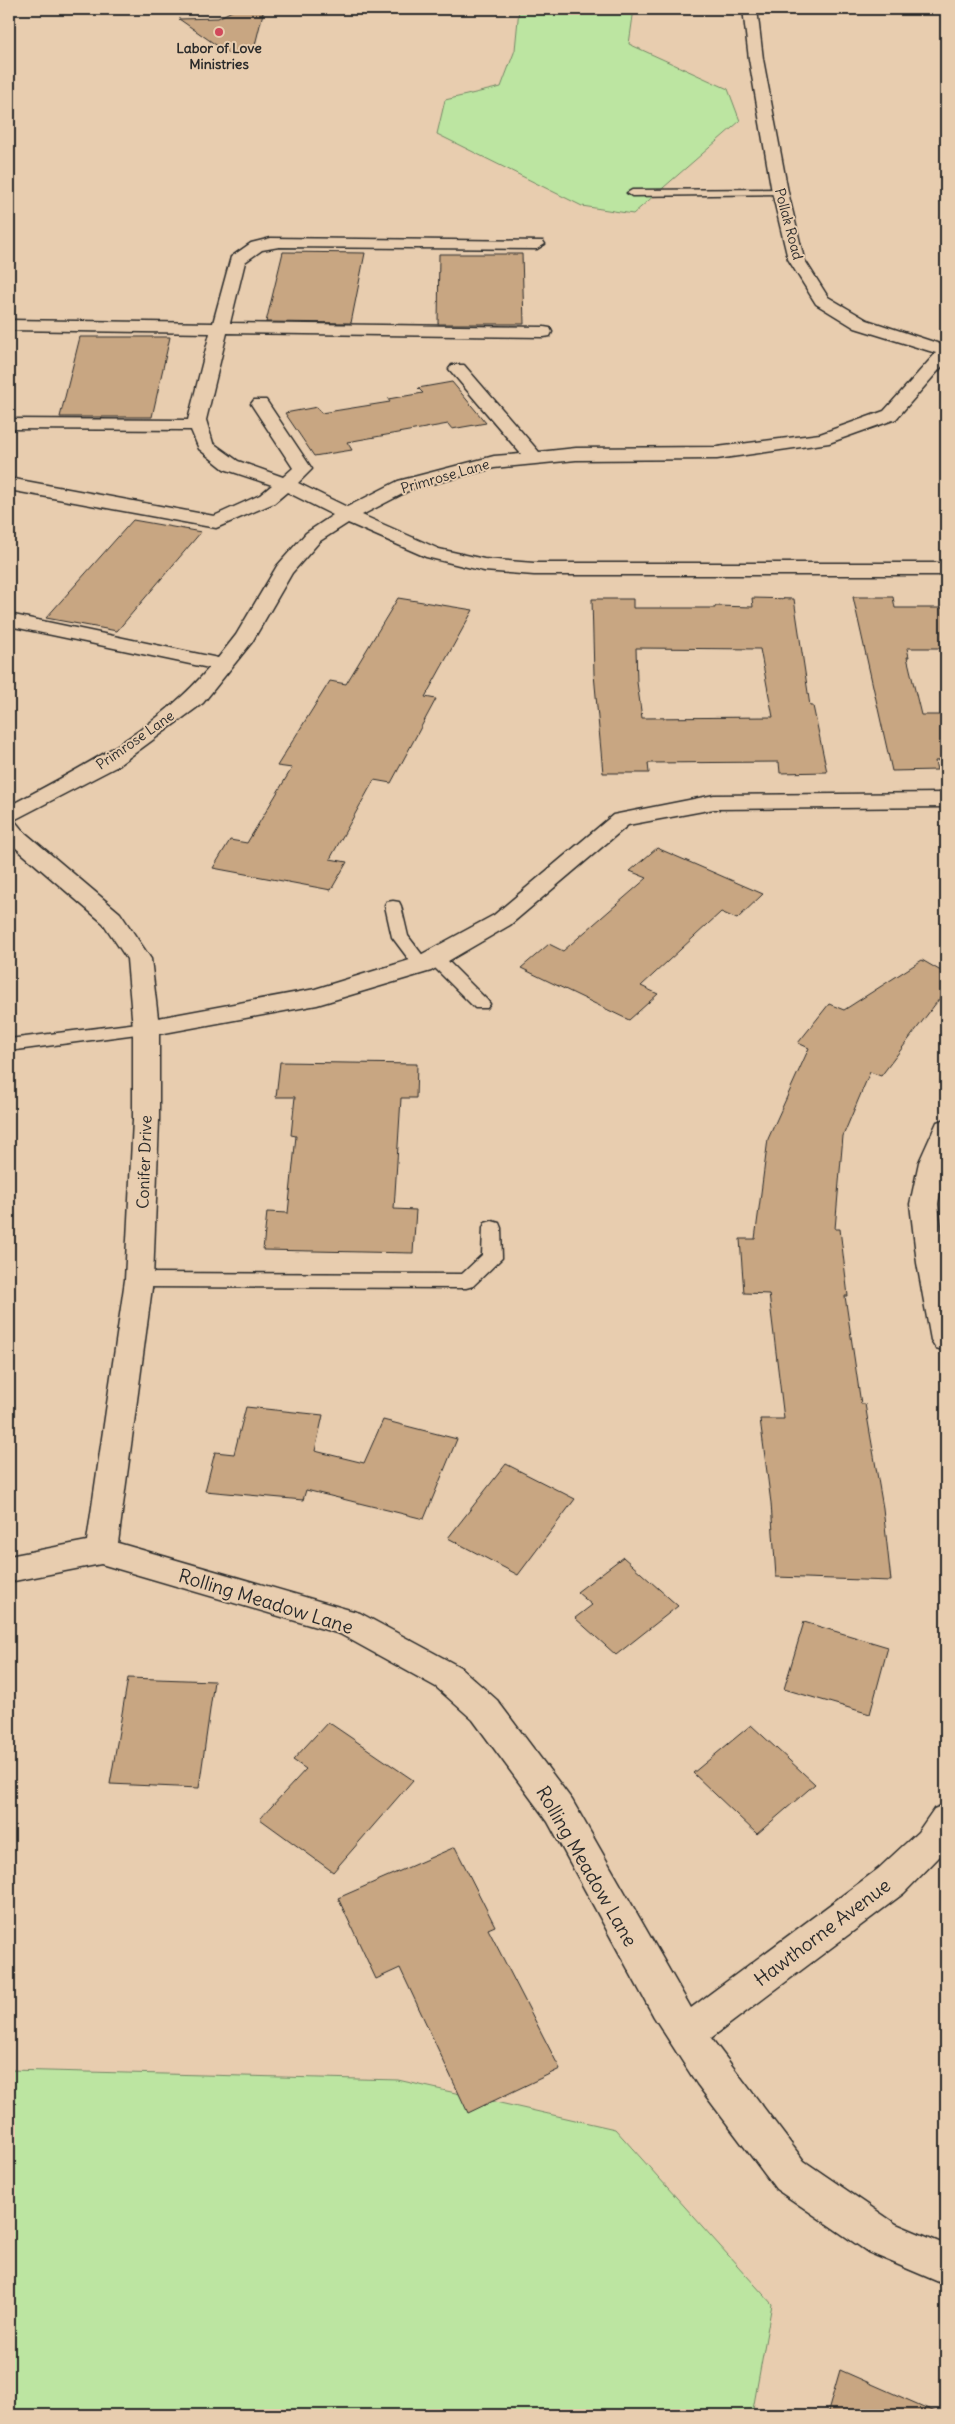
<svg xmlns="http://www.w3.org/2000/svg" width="955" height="2424" viewBox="0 0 955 2424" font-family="Delius,sans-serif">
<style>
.green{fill:#bce5a1;stroke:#748866}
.building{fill:#c8a682;stroke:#2b2b2b;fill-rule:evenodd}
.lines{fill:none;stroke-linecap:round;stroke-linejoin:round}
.lane-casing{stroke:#2b2b2b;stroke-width:3}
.street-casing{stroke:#2b2b2b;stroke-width:3}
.lane{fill:#e8cdaf;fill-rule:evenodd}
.street{fill:#e8cdaf;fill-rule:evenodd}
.poi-dot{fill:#d1495b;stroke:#e8cdaf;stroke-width:2}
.labels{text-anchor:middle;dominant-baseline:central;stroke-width:4;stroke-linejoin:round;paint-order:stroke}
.far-poi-label{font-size:14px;font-weight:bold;fill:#2b2b2b;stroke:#e8cdaf}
.far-street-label{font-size:14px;fill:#2b2b2b;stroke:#e8cdaf}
.street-label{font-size:16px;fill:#2b2b2b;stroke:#e8cdaf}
.near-street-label{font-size:19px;fill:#2b2b2b;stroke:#e8cdaf}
</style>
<rect width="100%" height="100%" fill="#e8cdaf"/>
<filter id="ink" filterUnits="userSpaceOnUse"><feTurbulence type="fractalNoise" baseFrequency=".02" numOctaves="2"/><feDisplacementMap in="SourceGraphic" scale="10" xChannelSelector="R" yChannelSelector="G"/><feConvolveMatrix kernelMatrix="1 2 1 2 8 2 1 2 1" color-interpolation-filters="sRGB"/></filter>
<g filter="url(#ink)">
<g class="green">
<polygon points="519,9 634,9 629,44 728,89 740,121 633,214 582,206 437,134 445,100 501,87 515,50"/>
<polygon points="9,2070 398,2080 615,2129 772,2304 752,2415 9,2415"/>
</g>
<g class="building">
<polygon points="236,9 264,9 254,49 229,54 179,19 218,18"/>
<polygon points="283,252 365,253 351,323 266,322"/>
<polygon points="439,254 522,254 524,324 438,324"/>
<polygon points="80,337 170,337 152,417 60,417"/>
<polygon points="452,382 486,423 452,429 448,424 347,442 352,450 314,456 285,413 317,407 321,413 390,402 388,399 423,393 418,388"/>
<polygon points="133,520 201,532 117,631 46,618"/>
<polygon points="853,597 893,597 895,608 946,608 946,648 907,648 909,657 907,657 921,715 946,715 946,760 935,761 937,770 892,771"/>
<polygon points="398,598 473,610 425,697 436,699 391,783 374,780 330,859 347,862 331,890 213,868 230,840 247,843 292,768 277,766 330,681 346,684"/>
<path d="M 752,598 L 794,599 L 810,706 L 813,706 L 827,772 L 780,773 L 779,762 L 648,763 L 649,773 L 603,773 L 594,674 L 592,599 L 633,599 L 633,608 L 715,608 L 715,606 L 753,607 ZM 636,648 L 760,649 L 773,717 L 642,718 L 637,682 Z"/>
<polygon points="657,848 763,894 737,919 721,912 641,986 658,994 629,1020 521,968 549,944 563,951 647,878 630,871"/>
<polygon points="922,960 946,974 946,990 881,1076 870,1072 843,1136 835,1229 840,1229 848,1296 845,1296 861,1404 865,1404 883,1508 891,1581 776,1577 771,1503 760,1419 784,1419 769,1294 744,1293 740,1239 755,1239 768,1139 809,1048 798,1043 829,1004 844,1010"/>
<polygon points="280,1062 417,1064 416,1098 401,1098 394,1209 416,1210 413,1253 263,1250 267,1212 288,1213 296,1136 291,1135 295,1097 276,1097"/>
<polygon points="246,1407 323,1415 315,1451 364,1463 383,1420 457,1439 424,1519 306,1490 303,1500 205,1491 215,1452 234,1454"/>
<polygon points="506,1464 575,1499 518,1575 448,1538"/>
<polygon points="623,1557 678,1606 616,1655 575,1618 592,1605 577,1592"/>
<polygon points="804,1622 888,1647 870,1714 784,1689"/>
<polygon points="128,1678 214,1681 199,1788 110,1784"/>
<polygon points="328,1722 413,1780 333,1872 260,1819 306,1769 293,1760"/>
<polygon points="751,1725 815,1784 757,1834 693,1773"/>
<polygon points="455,1847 495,1926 488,1929 560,2069 468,2113 400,1968 376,1979 338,1898"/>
<polygon points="840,2370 942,2415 827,2415"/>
</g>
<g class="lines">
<g class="lane-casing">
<g id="lane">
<polygon points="780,189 784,190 784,194 632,196 627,193 632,190"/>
<polygon points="393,901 399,902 401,906 408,936 430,965 428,969 416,969 392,937 385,906 387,902"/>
<polygon points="436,954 442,955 487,1000 490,1004 487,1008 475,1008 430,963 428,959 430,955"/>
<polygon points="146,1022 152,1024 155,1028 152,1032 9,1051 9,1039"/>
<polygon points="492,1221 499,1223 501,1228 502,1258 473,1286 466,1288 139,1287 132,1285 129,1280 132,1275 139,1273 462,1274 482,1255 483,1228 485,1223"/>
</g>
</g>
<g class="street-casing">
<g id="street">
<path d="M 743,9 L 757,9 L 763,59 L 788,192 L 804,259 L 828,297 L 867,320 L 946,346 L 946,362 L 896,419 L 829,443 L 717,459 L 576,460 L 494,468 L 412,489 L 362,515 L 439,549 L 484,559 L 534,563 L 946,563 L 946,575 L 534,575 L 484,571 L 426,557 L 348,523 L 320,541 L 292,573 L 252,642 L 203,703 L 116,767 L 14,820 L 23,831 L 120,913 L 151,959 L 158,1018 L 315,989 L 413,959 L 494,915 L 613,815 L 714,795 L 946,793 L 946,807 L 714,809 L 628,825 L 510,925 L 431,971 L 317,1005 L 159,1034 L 159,1120 L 153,1280 L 118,1543 L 360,1613 L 460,1667 L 497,1700 L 572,1800 L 691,2008 L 878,1869 L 918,1832 L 934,1809 L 946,1804 L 946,1849 L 942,1854 L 904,1893 L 711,2038 L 804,2161 L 896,2224 L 946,2245 L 946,2285 L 868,2252 L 776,2189 L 697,2084 L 654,2017 L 548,1822 L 473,1720 L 436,1687 L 340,1634 L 101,1564 L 9,1582 L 9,1556 L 87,1541 L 125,1280 L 133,1120 L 133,1028 L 127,959 L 103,923 L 9,842 L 9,806 C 80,768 156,731 209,668 L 9,626 L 9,614 L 218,658 L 236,635 L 277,566 L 306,533 L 333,515 L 287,492 L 274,503 L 216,528 L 9,490 L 9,478 L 214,516 L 260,495 L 272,485 L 224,469 L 199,449 L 191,430 L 9,429 L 9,419 L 188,420 L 210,333 L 9,330 L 9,320 L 213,323 L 231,257 L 251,243 L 271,238 L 543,241 L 545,244 L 537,249 L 279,247 L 262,250 L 245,262 L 230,323 L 544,327 L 550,328 L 552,332 L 550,336 L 544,337 L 227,333 L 206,420 L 213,443 L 238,461 L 283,477 L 293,468 L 251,404 L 254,400 L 266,400 L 312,469 L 298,483 L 347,507 L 398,481 L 494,456 L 521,454 L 449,369 L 452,365 L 464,365 L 539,452 L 576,448 L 717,447 L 820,434 L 884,411 L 936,353 L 855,328 L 816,304 L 788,259 L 772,192 L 749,59 Z"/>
<polygon points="946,1119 946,1160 938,1204 946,1269 946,1351 936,1348 931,1340 917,1263 910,1204 919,1162 937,1122"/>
</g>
</g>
<use href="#lane" class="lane"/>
<use href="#street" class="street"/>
</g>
</g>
<circle class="poi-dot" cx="219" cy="32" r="5"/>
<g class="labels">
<g class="far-poi-label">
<text x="219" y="48">Labor of Love<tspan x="219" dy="16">Ministries</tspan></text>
</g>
<g class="far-street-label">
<text transform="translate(789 224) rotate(75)">Pollak Road</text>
<text transform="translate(445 476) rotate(-16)">Primrose Lane</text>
<text transform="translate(135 740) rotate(-35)">Primrose Lane</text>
</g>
<g class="street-label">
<text transform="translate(144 1162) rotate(-88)">Conifer Drive</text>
</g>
<g class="near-street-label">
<text transform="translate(266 1601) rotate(17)">Rolling Meadow Lane</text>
<text transform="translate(587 1866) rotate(60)">Rolling Meadow Lane</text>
<text transform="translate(822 1932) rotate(-37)">Hawthorne Avenue</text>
</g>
</g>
<rect width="955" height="2424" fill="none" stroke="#e8cdaf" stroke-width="30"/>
<rect x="15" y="15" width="925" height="2394" fill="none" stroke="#2b2b2b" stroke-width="2" filter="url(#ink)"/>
</svg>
